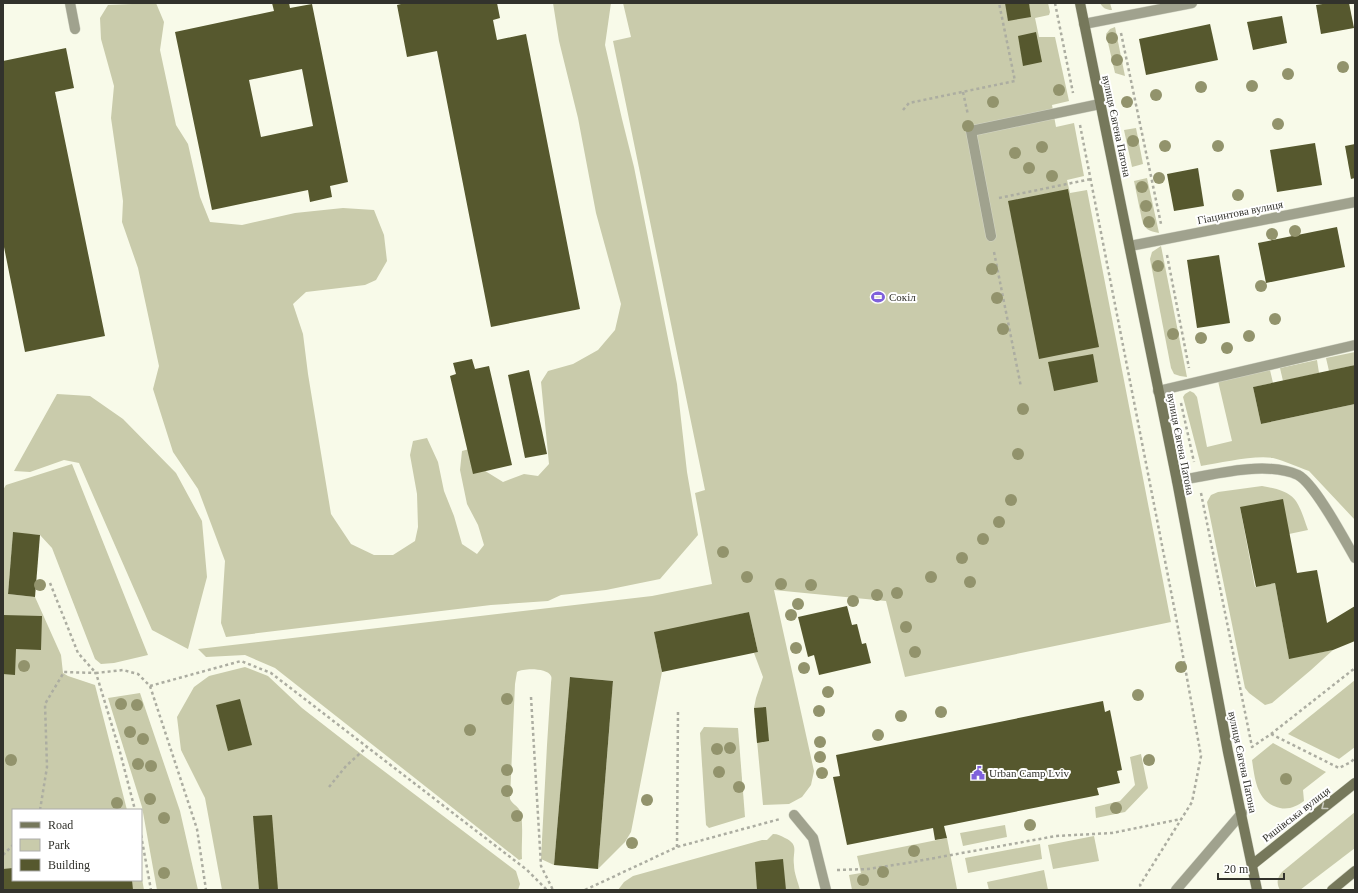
<svg xmlns="http://www.w3.org/2000/svg" width="1358" height="893" viewBox="0 0 1358 893" font-family="Georgia,serif">
<style>
.green{fill:#c9cbab}
.building{fill:#56582e;fill-rule:evenodd}
.lines{fill:none;stroke-linecap:round;stroke-linejoin:round}
.lane-casing{stroke:#d4d6c7;stroke-width:11}
.street-casing{stroke:#d4d6c7;stroke-width:11}
.secondary-casing{stroke:#d4d6c7;stroke-width:11}
.path{stroke:#acada1;stroke-width:2.5;stroke-dasharray:3 3;stroke-linecap:butt}
.lane{stroke:#a0a28e;stroke-width:10}
.street{stroke:#a0a28e;stroke-width:10}
.secondary{stroke:#76785b;stroke-width:10}
.tree{fill:#92936c}
.oneway{stroke:#c8c9bd}
.labels{text-anchor:middle;dominant-baseline:central;stroke-width:4;stroke-linejoin:round;paint-order:stroke}
.street-label{font-size:11px;fill:#32322c;stroke:#fff}
.poi-label{font-size:11px;fill:#32322c;stroke:#fff;text-anchor:start}
</style>
<rect width="100%" height="100%" fill="#f8fae9"/>
<g class="green">
<polygon points="156,3 164,22 160,50 176,125 188,144 200,197 210,222 242,225 295,213 343,208 374,210 384,235 387,261 376,280 365,285 306,292 293,304 303,334 308,374 331,514 351,544 374,555 393,555 415,541 418,527 417,494 410,455 413,441 427,438 438,462 444,491 454,516 462,544 477,554 484,545 478,525 467,504 460,470 462,451 473,448 482,469 503,482 524,474 538,476 549,464 541,382 548,371 573,364 598,350 615,330 621,304 596,213 578,118 559,41 553,3 611,3 605,45 622,119 634,167 677,384 687,472 698,535 660,579 606,590 561,595 548,601 491,605 226,637 221,623 225,561 198,489 173,452 153,389 159,366 138,268 122,222 123,201 111,118 114,86 101,39 100,18 108,5"/>
<path d="M 623,3 L 1048,3 L 1050,12 L 1049,15 L 1035,18 L 1039,37 L 1055,37 L 1069,101 L 1052,105 L 1056,127 L 1074,123 L 1084,176 L 1067,180 L 1070,193 L 1087,190 L 1171,622 L 905,677 L 886,601 L 774,590 L 814,771 L 811,785 L 802,797 L 789,804 L 763,805 L 754,708 L 756,698 L 763,677 L 754,653 L 758,652 L 749,612 L 656,634 L 655,636 L 662,672 L 631,832 L 625,842 L 598,869 L 613,681 L 571,677 L 570,679 L 554,865 L 541,859 L 547,745 L 551,683 C 551,681 552,678 551,676 C 547,668 524,668 517,672 L 515,684 L 510,799 C 512,804 518,806 520,811 C 524,821 521,847 522,859 L 519,860 L 275,668 L 245,655 L 206,657 L 198,649 L 652,596 L 712,584 L 695,493 L 705,490 L 613,41 L 631,37 Z"/>
<path d="M 1100,3 L 1110,3 L 1112,10 C 1106,10 1103,8 1100,3 Z"/>
<polygon points="1115,27 1125,76 1115,73 1106,34 1110,29"/>
<polygon points="1136,128 1143,164 1132,167 1124,130"/>
<path d="M 1147,178 L 1159,233 C 1149,231 1144,229 1142,220 L 1134,181 Z"/>
<polygon points="1161,246 1187,377 1180,376 1174,374 1171,368 1150,259 1152,252"/>
<polygon points="1355,352 1355,365 1329,371 1326,358"/>
<polygon points="1317,360 1319,373 1283,381 1280,368"/>
<path d="M 1270,370 L 1273,383 L 1253,387 L 1261,424 L 1355,404 L 1355,520 L 1309,471 C 1298,467 1285,461 1273,458 C 1253,455 1221,463 1201,466 L 1183,397 L 1185,394 L 1190,391 L 1194,393 L 1197,397 L 1207,447 L 1232,441 L 1218,381 Z"/>
<polygon points="57,394 90,396 123,419 176,473 202,521 207,577 188,649 152,630 79,463 64,460 30,472 14,471"/>
<polygon points="72,464 148,655 114,663 101,664 95,659 52,548 40,535 13,533 8,594 35,597 61,655 63,673 68,676 95,685 127,810 13,810 13,880 141,880 141,873 144,890 3,890 3,490 6,485"/>
<path d="M 1262,486 C 1297,492 1297,499 1308,530 L 1289,534 L 1240,507 L 1255,587 L 1275,583 L 1289,658 L 1333,650 L 1311,670 L 1272,703 L 1265,705 L 1249,693 L 1245,688 L 1207,502 L 1211,495 L 1218,492 Z"/>
<polygon points="245,667 268,676 302,708 356,750 516,871 520,884 518,890 222,890 205,798 181,750 177,717 194,687 209,676"/>
<polygon points="1355,680 1355,747 1339,759 1288,734"/>
<polygon points="140,693 180,811 198,890 157,890 142,807 108,698"/>
<polygon points="704,727 738,728 745,817 709,828 706,825 700,733"/>
<path d="M 1273,743 L 1326,772 L 1303,790 L 1304,801 C 1297,806 1289,810 1280,808 C 1257,803 1255,780 1252,760 Z"/>
<polygon points="1141,754 1148,788 1125,812 1096,818 1095,807 1120,801 1135,785 1130,757"/>
<path d="M 1355,812 L 1355,848 L 1300,890 L 1280,890 C 1276,883 1277,877 1283,871 Z"/>
<polygon points="1005,825 1007,837 963,846 960,833"/>
<path d="M 773,834 C 778,834 781,836 785,838 C 800,845 792,852 794,865 C 794,873 798,882 800,890 L 618,890 L 624,882 L 633,876 L 762,840 L 767,840 Z"/>
<polygon points="1094,836 1099,861 1053,869 1048,845"/>
<polygon points="947,838 957,889 952,890 852,890 849,875 861,873 857,856"/>
<polygon points="1040,844 1042,859 968,873 965,858"/>
<polygon points="1044,870 1048,890 989,890 987,882"/>
</g>
<g class="building">
<path d="M 272,3 L 289,3 L 290,8 L 312,4 L 348,182 L 330,186 L 332,197 L 310,202 L 308,190 L 212,210 L 175,32 L 274,11 ZM 302,69 L 313,126 L 261,137 L 249,80 Z"/>
<polygon points="405,3 497,3 500,18 493,20 497,40 526,34 580,309 491,327 437,51 407,57 397,5"/>
<polygon points="1005,3 1029,3 1031,17 1008,21"/>
<polygon points="1329,3 1349,3 1354,28 1321,34 1316,5"/>
<polygon points="1282,16 1287,43 1253,50 1247,22"/>
<polygon points="1210,24 1218,60 1146,75 1139,39"/>
<polygon points="1036,32 1042,62 1023,66 1018,36"/>
<polygon points="66,48 74,88 55,92 105,336 25,352 3,242 3,61"/>
<polygon points="1315,143 1322,185 1277,192 1270,150"/>
<polygon points="1355,144 1355,178 1351,179 1345,146"/>
<polygon points="1198,168 1204,206 1174,211 1167,174"/>
<polygon points="1068,189 1099,347 1039,359 1008,201"/>
<polygon points="1337,227 1345,267 1266,283 1258,243"/>
<polygon points="1219,255 1230,323 1197,328 1187,260"/>
<polygon points="1093,354 1098,382 1054,391 1048,362"/>
<polygon points="472,359 475,369 489,366 512,465 473,474 450,376 456,374 453,363"/>
<polygon points="1355,365 1355,404 1261,424 1253,387"/>
<polygon points="529,370 547,454 525,458 508,375"/>
<polygon points="1283,499 1297,573 1317,570 1327,623 1355,606 1355,641 1333,650 1289,659 1275,583 1256,587 1240,507"/>
<polygon points="13,532 40,535 35,597 8,594"/>
<polygon points="847,606 852,625 857,624 862,644 866,643 871,663 819,675 814,655 808,657 798,617"/>
<polygon points="749,612 758,652 662,672 654,632"/>
<polygon points="3,615 42,616 41,650 16,649 15,675 3,674"/>
<polygon points="570,677 613,681 598,869 554,865"/>
<polygon points="240,699 252,745 228,751 216,705"/>
<polygon points="1103,701 1105,712 1110,710 1122,770 1117,771 1120,783 1097,788 1099,795 944,826 947,838 935,840 933,828 847,845 833,777 840,776 836,755"/>
<polygon points="766,707 769,741 757,743 754,708"/>
<polygon points="272,815 278,890 259,890 253,816"/>
<polygon points="783,859 786,890 757,890 755,862"/>
<polygon points="13,868 13,880 132,880 133,890 3,890 3,869"/>
</g>
<g class="lines">
<g class="lane-casing">
<g id="lane">
<polyline points="70,3 75,29"/>
<polyline points="991,236 971,131 1100,104"/>
<polyline points="1158,391 1355,345"/>
<path d="M 1177,481 C 1210,475 1266,460 1298,475 C 1315,484 1344,539 1355,558"/>
<polyline points="794,815 813,838 826,890"/>
<polyline points="1176,890 1242,813"/>
</g>
</g>
<g class="street-casing">
<g id="street">
<polyline points="1084,24 1192,3"/>
<polyline points="1130,246 1355,202"/>
</g>
</g>
<g class="secondary-casing">
<g id="secondary">
<polyline points="1080,3 1177,481 1228,752 1257,890"/>
<polyline points="1252,865 1355,783"/>
<polyline points="1332,890 1355,871"/>
</g>
</g>
<g class="path">
<polyline points="1055,3 1073,93"/>
<polyline points="1121,33 1161,224"/>
<polyline points="963,92 968,115"/>
<polyline points="903,110 909,103 1015,81 999,3"/>
<polyline points="1080,125 1176,617 1201,756 1192,802 1140,885 1142,890"/>
<polyline points="999,198 1091,179"/>
<polyline points="994,252 1021,387"/>
<polyline points="1167,255 1189,368"/>
<polyline points="1181,403 1194,462"/>
<polyline points="1201,493 1252,747 1271,734 1355,668"/>
<polyline points="50,583 78,653 96,673 123,670 138,674 150,686 197,829 206,890"/>
<polyline points="150,686 241,661 271,673 527,870 547,890"/>
<polyline points="531,697 541,866 553,890"/>
<polyline points="1271,734 1339,768 1351,762 1355,758"/>
<polyline points="329,787 346,766 367,747"/>
<polyline points="40,810 47,767 45,704 64,672 96,673 120,752 135,810"/>
<polyline points="141,835 151,890"/>
<polyline points="677,847 678,710"/>
<polyline points="3,855 13,845"/>
<polyline points="837,870 868,869 907,863 1056,836 1112,833 1181,819"/>
<polyline points="585,890 677,847 780,819"/>
</g>
<use href="#lane" class="lane"/>
<use href="#street" class="street"/>
<use href="#secondary" class="secondary"/>
</g>
<g class="tree">
<circle cx="1112" cy="38" r="6"/>
<circle cx="1117" cy="60" r="6"/>
<circle cx="1343" cy="67" r="6"/>
<circle cx="1288" cy="74" r="6"/>
<circle cx="1252" cy="86" r="6"/>
<circle cx="1201" cy="87" r="6"/>
<circle cx="1059" cy="90" r="6"/>
<circle cx="1156" cy="95" r="6"/>
<circle cx="993" cy="102" r="6"/>
<circle cx="1127" cy="102" r="6"/>
<circle cx="1278" cy="124" r="6"/>
<circle cx="968" cy="126" r="6"/>
<circle cx="1133" cy="141" r="6"/>
<circle cx="1165" cy="146" r="6"/>
<circle cx="1218" cy="146" r="6"/>
<circle cx="1042" cy="147" r="6"/>
<circle cx="1015" cy="153" r="6"/>
<circle cx="1029" cy="168" r="6"/>
<circle cx="1052" cy="176" r="6"/>
<circle cx="1159" cy="178" r="6"/>
<circle cx="1142" cy="187" r="6"/>
<circle cx="1238" cy="195" r="6"/>
<circle cx="1146" cy="206" r="6"/>
<circle cx="1149" cy="222" r="6"/>
<circle cx="1295" cy="231" r="6"/>
<circle cx="1272" cy="234" r="6"/>
<circle cx="1158" cy="266" r="6"/>
<circle cx="992" cy="269" r="6"/>
<circle cx="1261" cy="286" r="6"/>
<circle cx="997" cy="298" r="6"/>
<circle cx="1275" cy="319" r="6"/>
<circle cx="1003" cy="329" r="6"/>
<circle cx="1173" cy="334" r="6"/>
<circle cx="1249" cy="336" r="6"/>
<circle cx="1201" cy="338" r="6"/>
<circle cx="1227" cy="348" r="6"/>
<circle cx="1023" cy="409" r="6"/>
<circle cx="1018" cy="454" r="6"/>
<circle cx="1011" cy="500" r="6"/>
<circle cx="999" cy="522" r="6"/>
<circle cx="983" cy="539" r="6"/>
<circle cx="723" cy="552" r="6"/>
<circle cx="962" cy="558" r="6"/>
<circle cx="747" cy="577" r="6"/>
<circle cx="931" cy="577" r="6"/>
<circle cx="970" cy="582" r="6"/>
<circle cx="781" cy="584" r="6"/>
<circle cx="40" cy="585" r="6"/>
<circle cx="811" cy="585" r="6"/>
<circle cx="897" cy="593" r="6"/>
<circle cx="877" cy="595" r="6"/>
<circle cx="853" cy="601" r="6"/>
<circle cx="798" cy="604" r="6"/>
<circle cx="791" cy="615" r="6"/>
<circle cx="906" cy="627" r="6"/>
<circle cx="796" cy="648" r="6"/>
<circle cx="915" cy="652" r="6"/>
<circle cx="24" cy="666" r="6"/>
<circle cx="1181" cy="667" r="6"/>
<circle cx="804" cy="668" r="6"/>
<circle cx="828" cy="692" r="6"/>
<circle cx="1138" cy="695" r="6"/>
<circle cx="507" cy="699" r="6"/>
<circle cx="121" cy="704" r="6"/>
<circle cx="137" cy="705" r="6"/>
<circle cx="819" cy="711" r="6"/>
<circle cx="941" cy="712" r="6"/>
<circle cx="901" cy="716" r="6"/>
<circle cx="470" cy="730" r="6"/>
<circle cx="130" cy="732" r="6"/>
<circle cx="878" cy="735" r="6"/>
<circle cx="143" cy="739" r="6"/>
<circle cx="820" cy="742" r="6"/>
<circle cx="730" cy="748" r="6"/>
<circle cx="717" cy="749" r="6"/>
<circle cx="820" cy="757" r="6"/>
<circle cx="11" cy="760" r="6"/>
<circle cx="1149" cy="760" r="6"/>
<circle cx="138" cy="764" r="6"/>
<circle cx="151" cy="766" r="6"/>
<circle cx="507" cy="770" r="6"/>
<circle cx="719" cy="772" r="6"/>
<circle cx="822" cy="773" r="6"/>
<circle cx="1286" cy="779" r="6"/>
<circle cx="739" cy="787" r="6"/>
<circle cx="507" cy="791" r="6"/>
<circle cx="150" cy="799" r="6"/>
<circle cx="647" cy="800" r="6"/>
<circle cx="117" cy="803" r="6"/>
<circle cx="1116" cy="808" r="6"/>
<circle cx="517" cy="816" r="6"/>
<circle cx="164" cy="818" r="6"/>
<circle cx="1030" cy="825" r="6"/>
<circle cx="632" cy="843" r="6"/>
<circle cx="914" cy="851" r="6"/>
<circle cx="883" cy="872" r="6"/>
<circle cx="164" cy="873" r="6"/>
<circle cx="863" cy="880" r="6"/>
</g>
<defs><path id="oneway-chevron" d="M-2-3.5L2.5 0L-2 3.5" fill="none" stroke-width="1.6" stroke-linecap="round" stroke-linejoin="round"/></defs>
<use class="oneway" href="#oneway-chevron" transform="translate(1324 807) rotate(142)"/>
<defs>
<g id="stadium-bare" transform="scale(1.08)"><path d="M0-5a6.5 5 0 1 0 0 10a6.5 5 0 1 0 0-10ZM-3.5-1.8h7v3.6h-7Z" fill="#7f61db" stroke="#fff" stroke-width="2.5" paint-order="stroke"/></g>
<g id="civic-bare" transform="scale(1.08)"><path d="M-.6-6.5H3V-4.5H.6V-3L4-1V1h2V6H-6V1h2V-1L-.6-3ZM-1.2 2.5V6h2.4V2.5Z" fill="#7f61db" stroke="#fff" stroke-width="2.5" paint-order="stroke"/></g>
</defs>
<g fill-rule="evenodd">
<use href="#stadium-bare" x="878" y="297"/>
<use href="#civic-bare" x="978" y="773"/>
</g>
<g class="labels">
<g class="street-label">
<text transform="translate(1117 126) rotate(78)">вулиця Євгена Патона</text>
<text transform="translate(1240 212) rotate(-11)">Гіацинтова вулиця</text>
<text transform="translate(1181 444) rotate(79)">вулиця Євгена Патона</text>
<text transform="translate(1243 762) rotate(78)">вулиця Євгена Патона</text>
<text transform="translate(1296 814) rotate(-38)">Ряшівська вулиця</text>
</g>
<g class="poi-label">
<text x="889" y="297">Сокіл</text>
<text x="989" y="773">Urban Camp Lviv</text>
</g>
</g>
<rect width="1358" height="893" fill="none" stroke="#32322c" stroke-width="8"/>
<rect x="12" y="809" width="130" height="72" fill="#ffffff" stroke="#adadab"/>
<rect x="20" y="822" width="20" height="6" fill="#76785b" stroke="#adadab"/>
<text x="48" y="829" font-size="12" fill="#32322c">Road</text>
<rect x="20" y="839" width="20" height="12" fill="#c9cbab" stroke="#adadab"/>
<text x="48" y="849" font-size="12" fill="#32322c">Park</text>
<rect x="20" y="859" width="20" height="12" fill="#56582e" stroke="#adadab"/>
<text x="48" y="869" font-size="12" fill="#32322c">Building</text>
<path d="M1218 873v6h66v-6" fill="none" stroke="#32322c" stroke-width="2"/>
<text x="1224" y="873" font-size="12" fill="#32322c" stroke="#ffffff" stroke-width="3" paint-order="stroke">20 m</text>
</svg>
